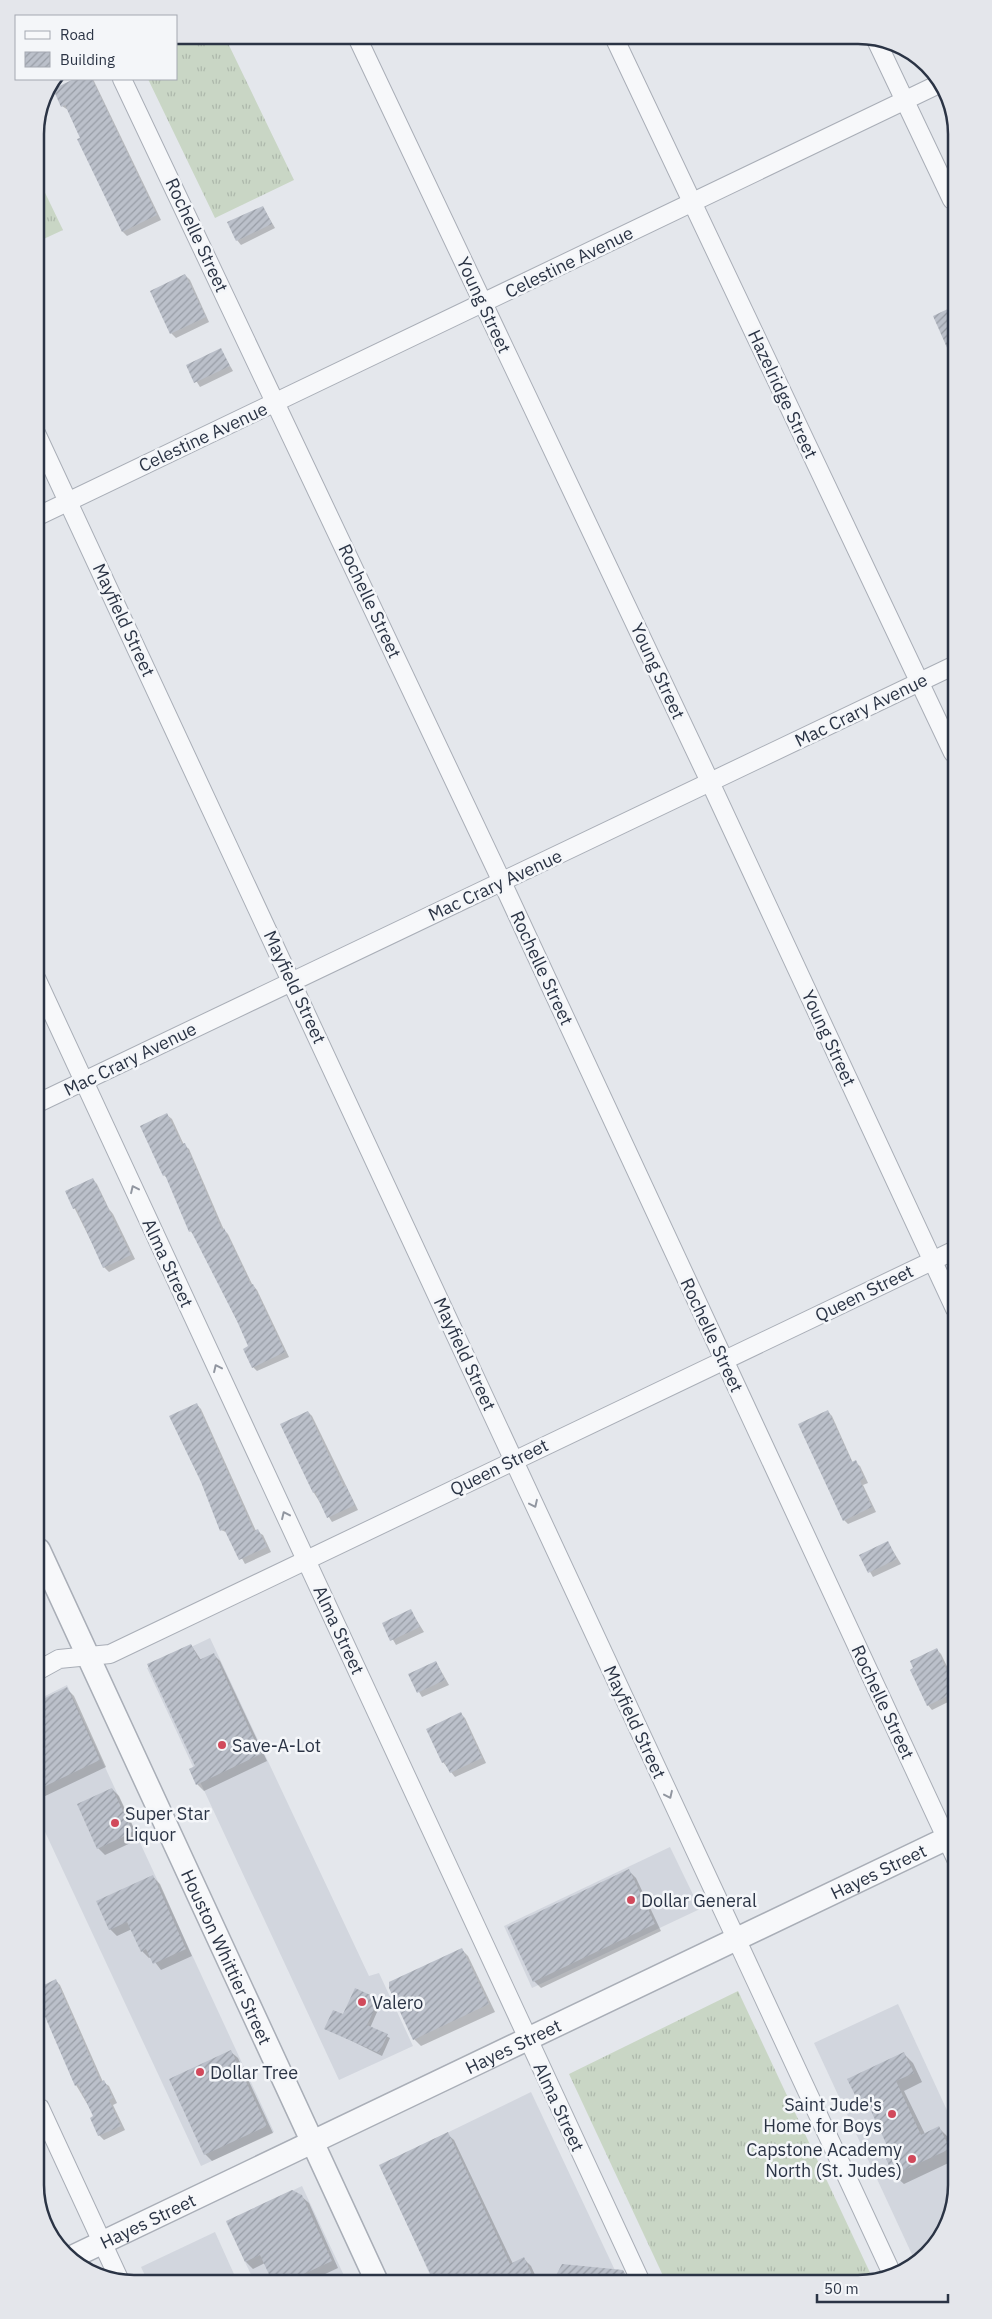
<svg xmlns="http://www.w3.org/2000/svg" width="992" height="2319" viewBox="0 0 992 2319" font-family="'IBM Plex Sans',sans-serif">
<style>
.built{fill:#d2d6de}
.grass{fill:url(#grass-tufts)}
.shadow{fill:#0003;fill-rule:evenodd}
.building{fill:url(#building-hatch)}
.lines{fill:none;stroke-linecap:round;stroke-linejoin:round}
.minor-casing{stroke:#a9aeb7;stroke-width:20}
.tertiary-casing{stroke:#a9aeb7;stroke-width:25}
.minor{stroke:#f7f8fa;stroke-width:18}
.tertiary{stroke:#f7f8fa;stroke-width:22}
.oneway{stroke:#9196a0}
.poi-dot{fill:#d1495b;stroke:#f4f6f9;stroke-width:2}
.labels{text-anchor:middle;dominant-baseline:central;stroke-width:5;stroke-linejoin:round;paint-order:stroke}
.street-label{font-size:18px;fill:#2b3445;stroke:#f4f6f9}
.poi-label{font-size:18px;fill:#2b3445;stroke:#f4f6f9;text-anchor:start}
.rim{fill:none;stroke:#2b3445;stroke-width:2.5}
</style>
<defs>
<pattern id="grass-tufts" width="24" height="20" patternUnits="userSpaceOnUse" patternTransform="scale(1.25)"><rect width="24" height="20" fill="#c9d6c5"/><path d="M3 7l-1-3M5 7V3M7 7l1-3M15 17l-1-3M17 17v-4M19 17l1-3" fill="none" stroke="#adb8ab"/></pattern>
<pattern id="building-hatch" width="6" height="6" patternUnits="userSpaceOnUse" patternTransform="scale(1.25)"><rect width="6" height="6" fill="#bbc0ca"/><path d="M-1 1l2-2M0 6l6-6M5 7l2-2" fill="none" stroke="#989da6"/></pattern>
</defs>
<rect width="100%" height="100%" fill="#e4e7ec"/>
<g class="built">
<polygon points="210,1638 369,1976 379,1973 413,2046 339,2080 147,1668"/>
<polygon points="67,1685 274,2132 201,2166 39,1819 39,1699"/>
<polygon points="670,1847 700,1909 532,1988 504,1926"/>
<polygon points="898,2004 957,2132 957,2185 937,2245 915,2261 814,2043"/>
<polygon points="531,2092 620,2281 433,2282 381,2165"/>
<polygon points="302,2186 347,2282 255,2283 226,2222"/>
<polygon points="215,2232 238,2283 149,2284 141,2267"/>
</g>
<g class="grass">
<polygon points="176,35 224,35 294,180 215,218 148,79 176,79"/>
<polygon points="35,172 63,230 35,243"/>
<polygon points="738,1991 873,2279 665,2280 569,2074"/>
</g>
<g class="shadow">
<polygon points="77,79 93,79 161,220 127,236 123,232 68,110 62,106 54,89"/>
<polygon points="263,207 275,228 241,245 237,240"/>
<polygon points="185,275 190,280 209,322 176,338 171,333"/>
<polygon points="952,308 952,356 934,317"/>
<polygon points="221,350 233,371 200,387 187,366"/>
<polygon points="167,1115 172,1119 184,1145 189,1149 224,1230 228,1234 252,1284 257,1290 289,1357 257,1371 253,1367 250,1347 195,1235 190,1231 168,1179 164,1175"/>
<polygon points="92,1179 97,1184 109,1209 113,1214 135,1259 109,1272 104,1267 66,1191"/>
<polygon points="197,1405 201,1409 256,1531 263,1535 271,1552 245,1564 228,1533 221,1530"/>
<polygon points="308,1412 312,1416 358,1510 332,1522 314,1493"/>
<polygon points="828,1412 832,1416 853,1463 855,1462 860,1466 868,1483 863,1485 876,1512 848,1524 844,1520"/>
<polygon points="888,1543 901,1564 873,1577 861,1556"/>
<polygon points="411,1611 424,1632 396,1645 384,1624"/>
<polygon points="191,1645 201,1660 213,1654 220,1661 267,1761 204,1791 197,1784"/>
<polygon points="937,1650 941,1654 956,1685 956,1698 932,1710 928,1705"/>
<polygon points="436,1662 449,1685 422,1697 409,1675"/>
<polygon points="67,1689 74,1696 106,1767 41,1798 39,1796 39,1703"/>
<polygon points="461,1714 465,1718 486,1763 455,1777 443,1762"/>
<polygon points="112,1789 119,1796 139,1839 105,1855 98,1848"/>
<polygon points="629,1871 636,1878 661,1931 541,1988 534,1981"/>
<polygon points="153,1877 160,1884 192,1956 161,1970 151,1957 149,1958 142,1951 132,1929 117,1936 110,1929"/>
<polygon points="461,1949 468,1956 495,2012 421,2046 414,2039"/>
<polygon points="56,1981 60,1985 103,2082 109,2086 117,2103 113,2105 125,2130 104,2140 99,2135 95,2117 76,2085 40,2003 40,1988"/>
<polygon points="378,2000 381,2003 370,2028 390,2038 382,2056 326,2028 344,2016"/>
<polygon points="231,2052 238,2058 273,2133 212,2161 205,2154 170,2080"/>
<path d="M 904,2054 L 913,2063 L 922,2082 L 904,2091 L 925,2134 L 939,2128 L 948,2137 L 957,2159 L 904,2184 L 894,2175 L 885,2155 L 892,2152 L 871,2109 L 868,2110 L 859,2100 ZM 871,2096 L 861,2101 L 861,2098 Z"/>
<polygon points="447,2134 454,2140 513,2264 524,2259 531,2266 536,2277 539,2276 544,2281 435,2282"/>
<polygon points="301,2196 309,2203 338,2268 306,2283 274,2283 265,2263 253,2269 246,2262 228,2222"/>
</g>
<g class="building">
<polygon points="74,79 92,79 157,215 122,232 77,139 80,138 65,105 61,107 53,89"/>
<polygon points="263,206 272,224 236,241 227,222"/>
<polygon points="185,274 206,317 170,334 150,291"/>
<polygon points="952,307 952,359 933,316"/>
<polygon points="221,348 230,366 194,383 186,365"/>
<polygon points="167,1113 182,1144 185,1143 193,1161 222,1230 224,1228 251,1285 253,1284 285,1352 252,1368 243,1349 248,1346 237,1321 191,1231 189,1232 165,1175 163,1176 140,1126"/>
<polygon points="93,1178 131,1255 103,1268 76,1208 73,1209 65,1191"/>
<polygon points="197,1403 254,1531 258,1529 267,1547 239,1560 224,1529 220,1531 201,1482 169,1416"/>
<polygon points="828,1410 852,1462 856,1460 864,1478 860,1481 872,1507 843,1521 798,1424"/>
<polygon points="308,1411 344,1487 346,1486 355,1505 327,1518 315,1492 313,1493 280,1424"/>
<polygon points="888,1541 897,1559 868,1573 859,1555"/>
<polygon points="411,1609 420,1627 390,1641 382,1623"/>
<polygon points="191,1644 199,1660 214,1653 261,1754 196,1785 189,1769 195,1766 147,1664"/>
<polygon points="937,1648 956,1692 927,1706 910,1670 913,1668 910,1661"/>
<polygon points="436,1661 445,1680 417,1693 408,1674"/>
<polygon points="67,1687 100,1760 39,1789 39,1701"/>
<polygon points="461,1712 482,1758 450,1773 444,1762 442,1763 426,1729"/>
<polygon points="112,1788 133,1832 97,1849 77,1804"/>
<polygon points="629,1869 655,1924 533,1982 507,1927"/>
<polygon points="153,1875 186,1949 153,1964 146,1949 141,1952 127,1922 109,1930 96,1901"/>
<polygon points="462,1948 489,2004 413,2040 389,1988 389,1982"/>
<polygon points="56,1979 101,2082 104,2080 113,2098 109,2100 121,2126 98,2136 90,2118 93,2116 78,2084 75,2086 40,2005 40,1987"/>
<polygon points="355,1988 379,1999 367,2025 388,2034 379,2053 324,2029 333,2010 343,2014"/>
<polygon points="231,2050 267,2126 204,2155 169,2079"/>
<polygon points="904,2052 914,2073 896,2081 921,2135 939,2126 950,2149 893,2175 884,2154 890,2152 865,2098 858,2101 847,2079"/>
<polygon points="448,2132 510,2264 524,2257 535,2281 434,2282 379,2165"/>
<polygon points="292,2190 302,2195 332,2261 284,2283 273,2283 260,2255 245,2262 226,2221"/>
<polygon points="562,2264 623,2270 629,2281 553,2281"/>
</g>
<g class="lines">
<g class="minor-casing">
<g id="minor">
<polyline points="356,35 710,782 955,1309"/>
<polyline points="613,35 953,753"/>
<polyline points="876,40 952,200"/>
<polyline points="122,79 502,882 956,1859"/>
<polyline points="36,433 893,2276"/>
<polyline points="36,517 939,84"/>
<polyline points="37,980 640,2280"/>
<polyline points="38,1103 953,666"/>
<polyline points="39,1670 59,1659 110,1654 955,1250"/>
<polyline points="40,2108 120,2281"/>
</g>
</g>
<g class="tertiary-casing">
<g id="tertiary">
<path id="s1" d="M 39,1550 L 377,2282"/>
<path id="s2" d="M 70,2258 L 956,1834"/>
</g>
</g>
<use href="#minor" class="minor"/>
<use href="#tertiary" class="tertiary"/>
</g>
<defs><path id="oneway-chevron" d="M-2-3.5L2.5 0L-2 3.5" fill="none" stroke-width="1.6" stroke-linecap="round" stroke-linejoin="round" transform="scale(1.25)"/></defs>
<g class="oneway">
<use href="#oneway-chevron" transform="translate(134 1189) rotate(-115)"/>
<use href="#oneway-chevron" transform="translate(217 1368) rotate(-115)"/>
<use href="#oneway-chevron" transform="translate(534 1504) rotate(65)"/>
<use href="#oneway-chevron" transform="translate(285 1515) rotate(-115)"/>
<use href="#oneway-chevron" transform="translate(669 1795) rotate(65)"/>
</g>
<g class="poi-dot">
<circle cx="222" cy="1745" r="5"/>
<circle cx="115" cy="1823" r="5"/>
<circle cx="631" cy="1900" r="5"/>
<circle cx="362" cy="2002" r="5"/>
<circle cx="200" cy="2072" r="5"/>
<circle cx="892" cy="2114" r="5"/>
<circle cx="912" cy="2159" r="5"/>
</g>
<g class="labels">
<g class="street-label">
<text transform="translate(197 235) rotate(65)">Rochelle Street</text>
<text transform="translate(569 262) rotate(-26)">Celestine Avenue</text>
<text transform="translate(484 305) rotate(65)">Young Street</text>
<text transform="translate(783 394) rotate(65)">Hazelridge Street</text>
<text transform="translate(203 437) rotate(-25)">Celestine Avenue</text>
<text transform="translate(370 601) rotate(65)">Rochelle Street</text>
<text transform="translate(124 620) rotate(65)">Mayfield Street</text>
<text transform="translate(658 671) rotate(65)">Young Street</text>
<text transform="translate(861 710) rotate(-26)">Mac Crary Avenue</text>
<text transform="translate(495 885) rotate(-25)">Mac Crary Avenue</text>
<text transform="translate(542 968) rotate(65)">Rochelle Street</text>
<text transform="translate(295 987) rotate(65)">Mayfield Street</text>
<text transform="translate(829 1038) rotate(65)">Young Street</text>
<text transform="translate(130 1059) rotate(-26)">Mac Crary Avenue</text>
<text transform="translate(168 1263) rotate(65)">Alma Street</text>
<text transform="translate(864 1293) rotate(-26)">Queen Street</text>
<text transform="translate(712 1335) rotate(65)">Rochelle Street</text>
<text transform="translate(465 1354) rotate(65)">Mayfield Street</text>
<text transform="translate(499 1467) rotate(-26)">Queen Street</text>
<text transform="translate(339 1630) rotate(65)">Alma Street</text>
<text transform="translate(883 1702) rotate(65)">Rochelle Street</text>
<text transform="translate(635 1722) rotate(65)">Mayfield Street</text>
<text stroke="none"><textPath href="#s2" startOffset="896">Hayes Street</textPath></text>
<text stroke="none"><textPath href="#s1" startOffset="448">Houston Whittier Street</textPath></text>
<text stroke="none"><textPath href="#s2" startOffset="491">Hayes Street</textPath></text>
<text transform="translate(559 2107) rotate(65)">Alma Street</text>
<text stroke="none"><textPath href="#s2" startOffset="86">Hayes Street</textPath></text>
</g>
<g class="poi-label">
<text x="232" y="1745">Save-A-Lot</text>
<text x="125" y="1813">Super Star<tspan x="125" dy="21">Liquor</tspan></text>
<text x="641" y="1900">Dollar General</text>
<text x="372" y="2002">Valero</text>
<text x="210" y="2072">Dollar Tree</text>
<text x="882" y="2104" text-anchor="end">Saint Jude's<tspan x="882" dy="21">Home for Boys</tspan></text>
<text x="902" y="2149" text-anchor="end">Capstone Academy<tspan x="902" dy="21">North (St. Judes)</tspan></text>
</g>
</g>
<path d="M0 0H992V2319H0ZM134 44H858A90 90 0 0 1 948 134V2185A90 90 0 0 1 858 2275H134A90 90 0 0 1 44 2185V134A90 90 0 0 1 134 44Z" fill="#e4e6eb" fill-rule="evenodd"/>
<path class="rim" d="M134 44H858A90 90 0 0 1 948 134V2185A90 90 0 0 1 858 2275H134A90 90 0 0 1 44 2185V134A90 90 0 0 1 134 44Z"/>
<rect x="15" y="15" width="162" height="65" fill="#f4f6f9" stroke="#a4a8b1"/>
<rect x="25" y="31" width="25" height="8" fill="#f7f8fa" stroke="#a4a8b1"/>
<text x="60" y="40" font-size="15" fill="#2b3445">Road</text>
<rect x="25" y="52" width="25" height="15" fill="url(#building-hatch)" stroke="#a4a8b1"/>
<text x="60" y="65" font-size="15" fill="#2b3445">Building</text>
<path d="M817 2294v8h131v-8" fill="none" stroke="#2b3445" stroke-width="2.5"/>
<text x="824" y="2294" font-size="15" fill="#2b3445" stroke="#f4f6f9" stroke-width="4" paint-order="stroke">50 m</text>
</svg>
